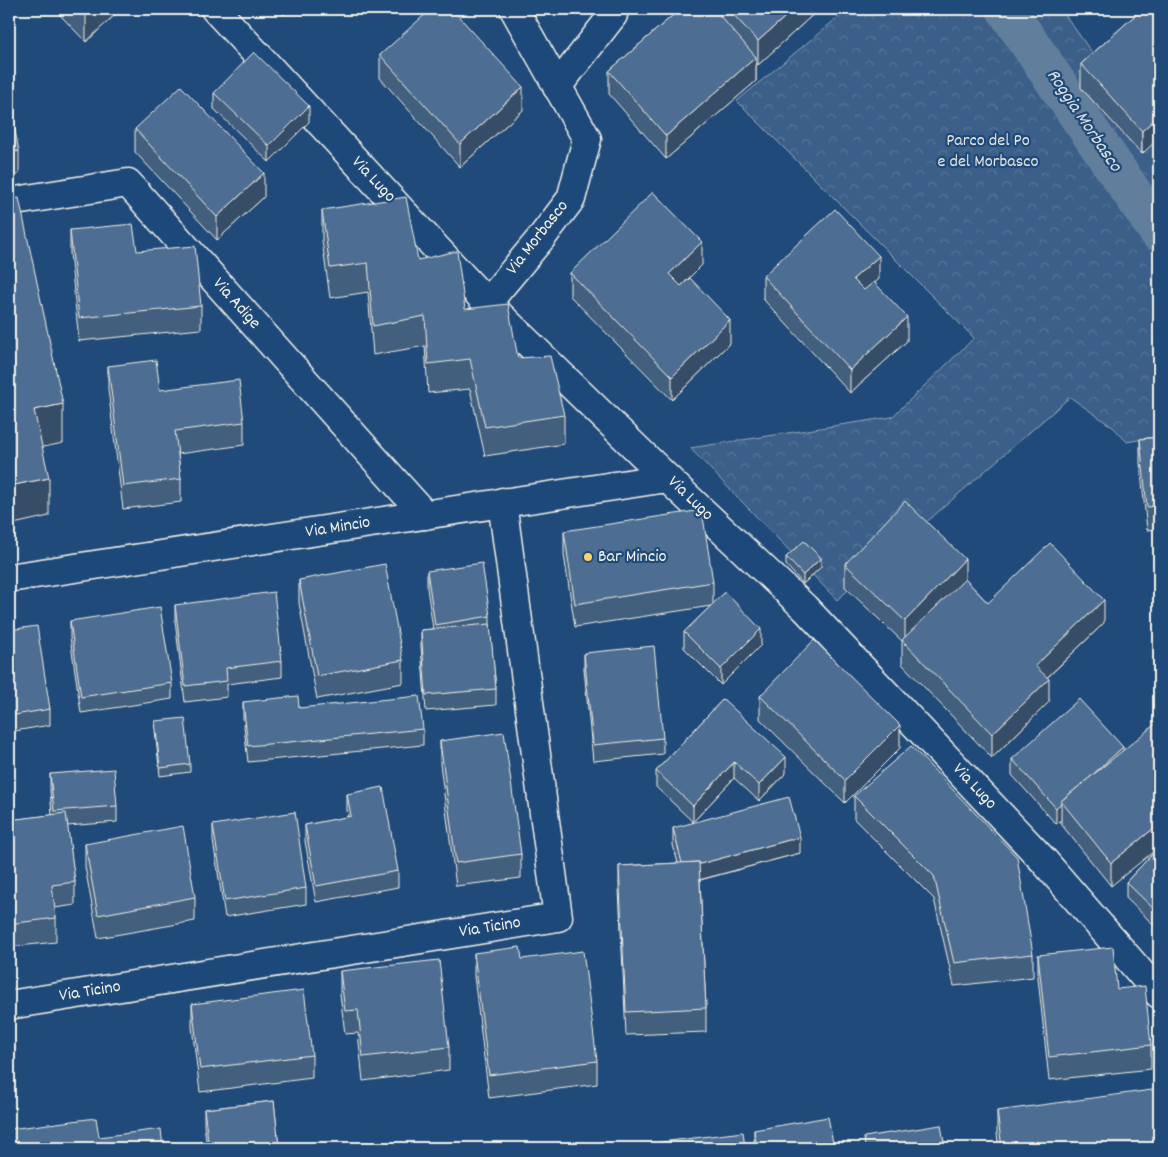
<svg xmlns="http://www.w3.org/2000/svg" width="1168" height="1157" viewBox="0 0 1168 1157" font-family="Dekko,sans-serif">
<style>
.park{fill:url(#park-crowns);stroke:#97a8b8}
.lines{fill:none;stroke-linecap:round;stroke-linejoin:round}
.canal{stroke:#627e9d;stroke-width:40}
.minor-casing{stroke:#f4f1e8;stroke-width:31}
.minor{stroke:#1f4a7a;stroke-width:28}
.wall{fill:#425f7e;stroke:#f4f1e8}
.shaded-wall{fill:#364d66;stroke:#f4f1e8}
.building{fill:#4d6e92;stroke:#f4f1e8}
.poi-dot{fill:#ffd166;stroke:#1f4a7a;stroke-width:2}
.labels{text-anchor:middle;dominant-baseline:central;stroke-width:4.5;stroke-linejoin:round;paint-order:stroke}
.park-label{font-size:18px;fill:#e1e2de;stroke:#1f4a7a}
.street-label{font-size:18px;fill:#f4f1e8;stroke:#1f4a7a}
.poi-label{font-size:18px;fill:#f4f1e8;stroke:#1f4a7a;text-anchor:start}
.water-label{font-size:19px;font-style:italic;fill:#dee0dd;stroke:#1f4a7a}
</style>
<defs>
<pattern id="park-crowns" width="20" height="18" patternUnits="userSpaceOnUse" patternTransform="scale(1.25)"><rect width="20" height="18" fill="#3a5f88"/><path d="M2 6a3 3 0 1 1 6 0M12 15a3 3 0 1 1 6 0" fill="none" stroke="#577699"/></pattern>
</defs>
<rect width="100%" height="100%" fill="#1f4a7a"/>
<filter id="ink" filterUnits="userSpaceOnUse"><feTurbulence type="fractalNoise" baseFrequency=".02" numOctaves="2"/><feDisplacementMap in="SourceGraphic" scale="10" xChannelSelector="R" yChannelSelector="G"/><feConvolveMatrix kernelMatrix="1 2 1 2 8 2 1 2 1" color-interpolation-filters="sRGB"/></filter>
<g filter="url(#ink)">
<polygon class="park" points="848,9 1061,9 1159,148 1159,436 1127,442 1114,428 1070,397 837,600 690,448 892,417 974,338 737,101"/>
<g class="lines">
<polyline class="canal" points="1006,9 1064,94 1159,232"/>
<g class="minor-casing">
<g id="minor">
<polyline points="215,9 487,303 667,478 805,608 1044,861 1159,994"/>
<polyline points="557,87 613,15 613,9"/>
<polyline points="9,202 128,183 425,515"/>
<polyline points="487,303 542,237 571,199 587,139 514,9"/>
<polyline points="9,578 667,478"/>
<polyline points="9,1005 558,917 502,502"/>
</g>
</g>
<use href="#minor" class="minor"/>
</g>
<g class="wall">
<polygon points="58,9 121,9 86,42 58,13"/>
<polygon points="276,9 289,9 284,15"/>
<polygon points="680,9 819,9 758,65 756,63 756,81 666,159 609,94 609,71"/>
<polygon points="1142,9 1142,154 1081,88 1081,64"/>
<polygon points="380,55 523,110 460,167 380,78"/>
<polygon points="214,93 309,122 269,162 214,109"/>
<polygon points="135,129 264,197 217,240 135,152"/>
<polygon points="322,210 418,260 465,309 518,358 564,415 564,444 485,456 470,389 428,393 425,346 373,355 368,292 330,298 322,240"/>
<polygon points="70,230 137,251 201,306 201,329 79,341 70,253"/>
<polygon points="702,265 681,286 730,343 672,400 570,296 570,273"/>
<polygon points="763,276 879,279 875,283 907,341 850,393 763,299"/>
<polygon points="108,366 160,390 244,422 244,445 178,454 181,479 181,502 123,509 108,389"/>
<polygon points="1159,437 1159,529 1147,530 1140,463 1140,439"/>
<polygon points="564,531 713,582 713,603 761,645 721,685 684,648 684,632 711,606 575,627 564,555"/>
<polygon points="786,557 821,567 803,584 786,565"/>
<polygon points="845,564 965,579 988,603 1104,623 1047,678 1049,702 992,758 902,664 902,641 845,587"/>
<polygon points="427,571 490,616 490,629 496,689 496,705 426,711 421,647 421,630 433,629 427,588"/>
<polygon points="299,580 403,660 403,683 317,699 299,603"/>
<polygon points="175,605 282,661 282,677 227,684 227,697 185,702 175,621"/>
<polygon points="70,621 172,683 172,699 81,713 70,637"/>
<polygon points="9,630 50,709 50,725 9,732"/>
<polygon points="584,653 663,738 663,754 593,761 584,669"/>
<polygon points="760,696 900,748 845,803 760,719"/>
<polygon points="723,699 786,773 759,801 734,778 693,822 656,787 656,771"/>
<polygon points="243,702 299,708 423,729 423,745 248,762 243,718"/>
<polygon points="155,721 190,764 190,772 160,776 155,730"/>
<polygon points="440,741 521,854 521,878 456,886 440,764"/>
<polygon points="1123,750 1111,886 1061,824 1061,820 1056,824 1012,775 1012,759"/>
<polygon points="50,774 117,806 117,822 67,826 75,882 75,905 55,908 56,918 56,942 9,947 9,820 52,815 50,791"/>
<polygon points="347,794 398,871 398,887 316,902 305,841 305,825 348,817 347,810"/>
<polygon points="854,796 1033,954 1033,977 954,986 934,899 854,819"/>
<polygon points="213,825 306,888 306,904 225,917 213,841"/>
<polygon points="673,828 800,853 700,880 706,1008 706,1032 626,1035 619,889 619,866 678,863 673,845"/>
<polygon points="85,844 195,897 195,921 98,938 85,867"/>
<polygon points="1159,847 1159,930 1126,898 1126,882"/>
<polygon points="474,953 597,1061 597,1084 489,1098 474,976"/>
<polygon points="1038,955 1117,989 1151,1045 1151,1069 1049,1080 1038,978"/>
<polygon points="340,971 449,1047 449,1070 363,1081 358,1033 345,1034 340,994"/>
<polygon points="192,1004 312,1055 312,1078 200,1092 192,1027"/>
<polygon points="274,1101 279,1148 207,1148 204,1125 204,1109"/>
<polygon points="997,1111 1159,1148 999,1148 997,1134"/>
<polygon points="754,1130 834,1148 754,1148"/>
</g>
<g class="shaded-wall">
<polygon points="86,9 121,9 86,42"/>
<polygon points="284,9 289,9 284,15"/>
<polygon points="794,9 819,9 758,65 758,41"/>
<polygon points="756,57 756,81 666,159 666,136"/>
<polygon points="523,87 523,110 460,167 460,144"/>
<polygon points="309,106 309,122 269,162 269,146"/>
<polygon points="1159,115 1159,138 1142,154 1142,131"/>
<polygon points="19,151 19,174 9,177 9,153"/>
<polygon points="264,173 264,197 217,240 217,217"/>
<polygon points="702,242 702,265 669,298 669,274"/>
<polygon points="879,256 879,279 853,303 853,279"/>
<polygon points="907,317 907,341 850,393 850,370"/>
<polygon points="730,320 730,343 672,400 672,377"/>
<polygon points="63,404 63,443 34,449 34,410"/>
<polygon points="49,478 49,516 9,525 9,486"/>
<polygon points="821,558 821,567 803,584 803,575"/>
<polygon points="965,559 965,582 905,645 905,621"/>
<polygon points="1104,600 1104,623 1035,689 1035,666"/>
<polygon points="761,629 761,645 721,685 721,669"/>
<polygon points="1049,679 1049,702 992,758 992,734"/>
<polygon points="900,725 900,748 845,803 845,780"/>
<polygon points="1123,747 1123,763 1062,802"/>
<polygon points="786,757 786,773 759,801 759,785"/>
<polygon points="734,762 734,778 693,822 693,806"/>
<polygon points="1061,803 1061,820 1056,824 1056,808"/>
<polygon points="1159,824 1159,847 1111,886 1111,863"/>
<polygon points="800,837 800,853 684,884 684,868"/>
</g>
<g class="building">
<polygon points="431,9 452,9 523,87 460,144 380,55"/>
<polygon points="680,9 714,9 756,57 666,136 609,71"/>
<polygon points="728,9 794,9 758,41"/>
<polygon points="1142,9 1159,9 1159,115 1142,131 1081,64"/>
<polygon points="254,52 309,106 269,146 214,93"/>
<polygon points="181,86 264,173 217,217 135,129"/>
<polygon points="9,101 19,151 9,153"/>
<polygon points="653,192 702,242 669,274 681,286 690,278 730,320 672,377 570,273"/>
<polygon points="406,197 418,260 457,251 465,309 508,304 518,358 550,356 564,415 485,427 470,359 428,364 425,316 373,326 368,263 330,268 322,210"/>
<polygon points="19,198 63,404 34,410 49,478 9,486 9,200"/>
<polygon points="835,209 879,256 853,279 864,290 874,282 907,317 850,370 763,276"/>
<polygon points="133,224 137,251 195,246 201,306 79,318 70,230"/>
<polygon points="156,360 160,390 239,380 244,422 175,431 181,479 123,486 108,366"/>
<polygon points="1159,437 1159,506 1147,507 1140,439"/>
<polygon points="905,501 965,559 905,621 845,564"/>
<polygon points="702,510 713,582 575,604 564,531"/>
<polygon points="804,541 821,558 803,575 786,557"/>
<polygon points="1050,543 1104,600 1035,666 1049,679 992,734 902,640 965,579 988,603"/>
<polygon points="482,563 490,616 435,625 427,571"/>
<polygon points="385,564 403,660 317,676 299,580"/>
<polygon points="274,592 282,661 226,668 227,681 185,686 175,605"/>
<polygon points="725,592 761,629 721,669 684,632"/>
<polygon points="160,607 172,683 81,697 70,621"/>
<polygon points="490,624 496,689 426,695 421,630"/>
<polygon points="37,626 50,709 9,716 9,630"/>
<polygon points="814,640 900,725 845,780 760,696"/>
<polygon points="654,646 663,738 593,745 584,653"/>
<polygon points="298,696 299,708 419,696 423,729 248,746 243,702"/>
<polygon points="723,699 786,757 759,785 734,762 693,806 656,771"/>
<polygon points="1079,699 1123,747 1088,779 1061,801 1061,803 1056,808 1012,759"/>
<polygon points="185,718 190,764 160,768 155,721"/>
<polygon points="1159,721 1159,824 1111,863 1061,801"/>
<polygon points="504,732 521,854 456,863 440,741"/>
<polygon points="911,746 1017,857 1033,954 954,963 934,876 854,796"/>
<polygon points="114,769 117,806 54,811 50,774"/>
<polygon points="383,787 398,871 316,886 305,825 351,816 347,794"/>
<polygon points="789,797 800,837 700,864 699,862 682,863 673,828"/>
<polygon points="295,812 306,888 225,901 213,825"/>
<polygon points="66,813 75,882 52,885 56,918 9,924 9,820"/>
<polygon points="183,826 195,897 98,915 85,844"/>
<polygon points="1159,847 1159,914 1126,882"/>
<polygon points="699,862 706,1008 626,1012 619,866"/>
<polygon points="520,947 522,959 583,951 597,1061 489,1075 474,953"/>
<polygon points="1113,947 1117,989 1145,986 1151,1045 1049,1057 1038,955"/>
<polygon points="439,960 449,1047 363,1057 358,1010 345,1011 340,971"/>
<polygon points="304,990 312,1055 200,1069 192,1004"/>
<polygon points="1159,1089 1159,1148 1002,1148 997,1111"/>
<polygon points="274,1101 279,1147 267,1148 209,1148 204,1109"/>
<polygon points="828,1117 834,1148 757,1148 754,1130"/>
<polygon points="96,1118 99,1137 161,1129 163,1148 9,1148 9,1129"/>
<polygon points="941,1125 945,1148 865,1148 864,1137"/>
<polygon points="743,1132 745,1148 612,1148"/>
<polygon points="588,1144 589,1148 555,1148"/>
</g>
</g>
<circle class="poi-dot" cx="588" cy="557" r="5"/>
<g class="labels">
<g class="park-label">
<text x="988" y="141">Parco del Po<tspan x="988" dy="21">e del Morbasco</tspan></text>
</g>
<g class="street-label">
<text transform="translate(373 180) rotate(47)">Via Lugo</text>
<text transform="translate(538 238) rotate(-52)">Via Morbasco</text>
<text transform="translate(236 304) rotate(48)">Via Adige</text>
<text transform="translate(690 499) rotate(44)">Via Lugo</text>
<text transform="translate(338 528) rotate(-9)">Via Mincio</text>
<text transform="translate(974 787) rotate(47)">Via Lugo</text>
<text transform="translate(490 928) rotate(-9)">Via Ticino</text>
<text transform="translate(90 992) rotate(-9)">Via Ticino</text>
</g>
<g class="poi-label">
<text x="598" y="557">Bar Mincio</text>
</g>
<g class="water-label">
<text transform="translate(1083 121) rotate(56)">Roggia Morbasco</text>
</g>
</g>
<rect width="1168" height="1157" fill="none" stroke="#1f4a7a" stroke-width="30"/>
<rect x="15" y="15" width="1138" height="1127" fill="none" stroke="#f4f1e8" stroke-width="2" filter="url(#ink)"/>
</svg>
